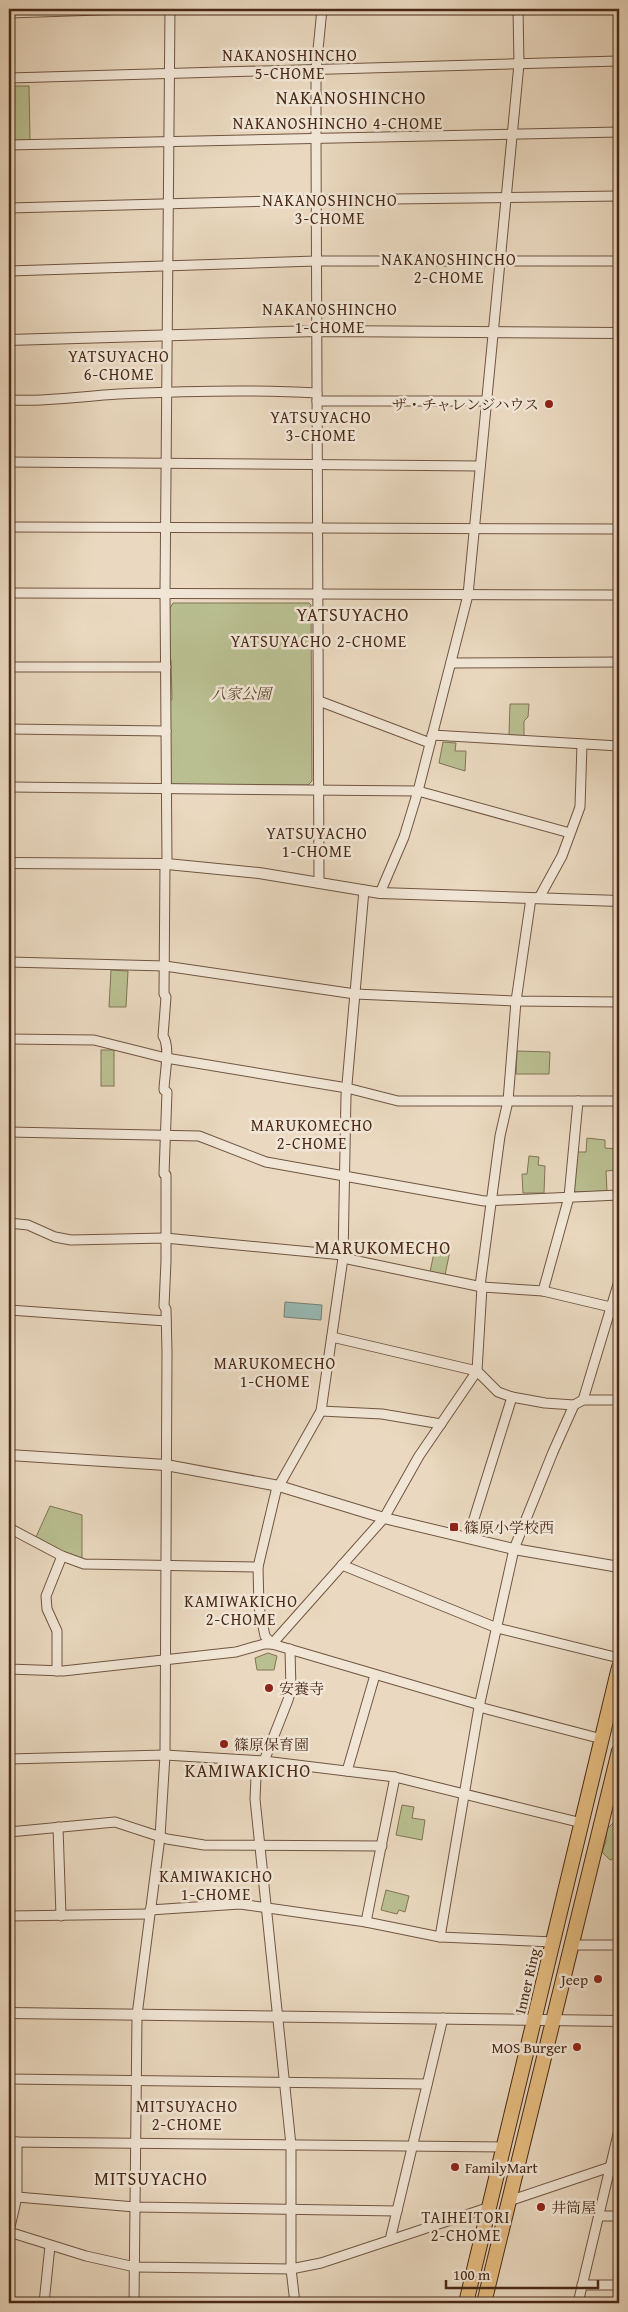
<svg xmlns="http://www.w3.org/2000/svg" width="628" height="2312" viewBox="0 0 628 2312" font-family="'Gentium Book Plus','Noto Serif JP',serif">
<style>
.green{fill:#b9bf91;stroke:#817454}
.water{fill:#98bab5;stroke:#788076}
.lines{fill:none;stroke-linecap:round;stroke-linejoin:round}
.minor-casing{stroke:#715541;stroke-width:11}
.tertiary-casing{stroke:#715541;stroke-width:12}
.primary-casing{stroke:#492917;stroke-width:16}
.minor{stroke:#f1e6d6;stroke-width:9}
.tertiary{stroke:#f1e6d6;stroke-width:10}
.primary{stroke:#e5bc80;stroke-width:14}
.poi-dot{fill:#8f2418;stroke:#f1e6d6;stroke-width:2}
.labels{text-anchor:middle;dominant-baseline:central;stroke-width:5;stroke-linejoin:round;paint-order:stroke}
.poi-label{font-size:15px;fill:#492917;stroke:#f1e6d6;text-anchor:start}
.park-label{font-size:15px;font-style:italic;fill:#5f472f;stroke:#f1e6d6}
.street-label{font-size:15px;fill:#492917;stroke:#f1e6d6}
.neighbourhood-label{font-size:16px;letter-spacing:1px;fill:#492917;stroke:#f1e6d6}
.quarter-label{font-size:18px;letter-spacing:1px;fill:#492917;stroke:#f1e6d6}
</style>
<rect width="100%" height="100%" fill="#ead9c0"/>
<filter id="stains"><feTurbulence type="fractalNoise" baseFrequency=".004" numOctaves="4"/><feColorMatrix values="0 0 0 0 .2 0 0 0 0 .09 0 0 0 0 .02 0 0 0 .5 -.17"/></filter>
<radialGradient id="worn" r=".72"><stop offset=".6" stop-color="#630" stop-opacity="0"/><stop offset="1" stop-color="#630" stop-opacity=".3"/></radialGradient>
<g class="green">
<polygon points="9,86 29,86 30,141 9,142"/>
<polygon points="173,603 309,603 311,605 312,781 308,785 171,785 169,775 169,703 172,699 171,661 168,648 170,608"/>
<polygon points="510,704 529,704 528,717 524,721 524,736 509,735"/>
<polygon points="443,742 456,743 455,751 466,751 465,771 439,763"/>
<polygon points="111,970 128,971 126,1007 109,1007"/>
<rect x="101" y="1050" width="13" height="36"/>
<polygon points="517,1051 550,1052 549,1074 516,1074"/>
<polygon points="587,1138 605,1140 605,1148 618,1149 617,1170 606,1171 607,1191 576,1192 572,1189 576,1152 586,1152"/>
<polygon points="529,1156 539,1157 538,1165 545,1166 544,1193 523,1193 522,1174 527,1174"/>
<polygon points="436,1243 451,1246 445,1275 430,1272"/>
<polygon points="50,1506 82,1515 82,1560 74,1558 36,1537"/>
<polygon points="268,1653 277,1656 274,1670 257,1670 255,1658"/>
<polygon points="619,1801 619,1856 610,1860 602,1852 606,1841 606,1830 618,1818"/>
<polygon points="402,1805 414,1807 412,1818 425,1820 422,1840 396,1835"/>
<polygon points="386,1890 409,1896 405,1912 399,1910 397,1914 381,1910"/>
</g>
<polygon class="water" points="285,1302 322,1305 321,1320 284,1317"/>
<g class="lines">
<g class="minor-casing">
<g id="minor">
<polyline points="9,13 130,9"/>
<polyline points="9,78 619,61"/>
<polyline points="9,145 619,132"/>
<polyline points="9,208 316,200 619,196"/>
<polyline points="9,271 316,261 619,261"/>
<path d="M 9,400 C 46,402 82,396 119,394 C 185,391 252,389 317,393"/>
<polyline points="317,401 487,401"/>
<polyline points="9,462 480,466"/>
<polyline points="9,527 619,529"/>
<polyline points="9,593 619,595"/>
<polyline points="451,663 619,662"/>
<polyline points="9,667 166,667"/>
<polyline points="319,701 430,743"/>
<polyline points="9,729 166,731"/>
<polyline points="432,735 619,746"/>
<polyline points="9,787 418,791 570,833"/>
<polyline points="167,864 165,593 170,9"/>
<polyline points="319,883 316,138 316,70 322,9"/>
<polyline points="380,893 404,837 418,791 468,595 519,64 518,9"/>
<polyline points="539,898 562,856 580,807 582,744"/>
<polyline points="9,962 165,966 355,994 516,1001 619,1002"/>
<polyline points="9,1039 94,1040 166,1058 347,1088 398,1101 619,1101"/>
<polyline points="9,1132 199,1136 266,1162 484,1201 619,1195"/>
<polyline points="9,1223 28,1225 55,1237 71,1240 165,1238 343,1255"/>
<polyline points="343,1258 482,1287 543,1291 619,1309"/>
<polyline points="480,1286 500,1136 508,1101 516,1001 531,898"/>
<polyline points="482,1287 477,1371 498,1392 512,1397 545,1403 574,1405 583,1400 619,1400"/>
<polyline points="543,1291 569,1197 578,1101"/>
<polyline points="9,1310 166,1321"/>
<polyline points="583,1400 619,1281"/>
<polyline points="321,1411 382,1414 441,1424"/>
<polyline points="9,1528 62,1556 84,1564 258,1567"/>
<polyline points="468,1538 512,1397"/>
<polyline points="342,1565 497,1628 619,1658"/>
<polyline points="272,1644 265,1636 259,1607 258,1567 276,1491 321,1411 343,1258 346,1096 364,890"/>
<polyline points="272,1644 384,1518 419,1456 477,1371 332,1337"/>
<polyline points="9,1669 63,1671 236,1652 264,1644 272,1644 480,1705"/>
<polyline points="57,1671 57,1631 47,1609 46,1596 62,1556"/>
<polyline points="479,1707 602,1739"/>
<polyline points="9,1759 165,1755 264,1761 395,1777 582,1823"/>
<polyline points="260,1761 256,1777 255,1799 291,2145 291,2269 295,2303"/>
<polyline points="264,1761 288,1700 291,1690 290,1649"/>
<polyline points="347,1771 375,1675"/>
<polyline points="58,1827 61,1916"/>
<polyline points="9,1832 115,1822 167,1839 204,1845 382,1846"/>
<polyline points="150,1910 240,1904 366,1922 440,1937 553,1942"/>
<polyline points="9,1916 149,1914"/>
<polyline points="366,1922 395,1777"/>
<polyline points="440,1937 479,1707 514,1549 553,1452 574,1405"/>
<polyline points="571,1945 619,1945"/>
<polyline points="9,2079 427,2084"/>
<polyline points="9,2142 504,2147"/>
<polyline points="17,2197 135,2207 397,2211"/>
<polyline points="509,2201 619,2164"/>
<polyline points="599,2216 619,2216"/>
<polyline points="9,2231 17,2197 17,2142"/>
<polyline points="9,2232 86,2256 135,2267 291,2269 321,2263 490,2207"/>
<polyline points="390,2240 443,2018"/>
<polyline points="582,2285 619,2285"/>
<polyline points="44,2303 50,2246"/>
<path d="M 134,2303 L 137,2015 L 160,1837 L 165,1755 L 167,1352 L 166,1309 L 164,1306 L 166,1261 L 166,1175 L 164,1174 L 167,1092 L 164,1090 C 164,1077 171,1047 163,1036 L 166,997 L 164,994 L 165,864"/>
<polyline points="578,2303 619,2130"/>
</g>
</g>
<g class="tertiary-casing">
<g id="tertiary">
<polyline points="9,340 317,331 619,333"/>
<polyline points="9,863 167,864 259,873 380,893 619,901"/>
<polyline points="9,1455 166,1465 279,1486 384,1518 514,1549 619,1567"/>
<polyline points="9,2013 619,2021"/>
</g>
</g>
<g class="primary-casing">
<g id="primary">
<polyline points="466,2303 619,1667"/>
<polyline points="484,2303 619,1751"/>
</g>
</g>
<use href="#minor" class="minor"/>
<use href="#tertiary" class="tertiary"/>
<use href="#primary" class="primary"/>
</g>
<g class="poi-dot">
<circle cx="549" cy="404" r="5"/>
<rect x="449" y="1522" width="10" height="10" rx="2.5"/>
<circle cx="269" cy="1688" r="5"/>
<circle cx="224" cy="1744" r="5"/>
<circle cx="598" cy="1979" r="5"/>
<circle cx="577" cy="2047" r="5"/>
<circle cx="455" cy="2167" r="5"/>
<circle cx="541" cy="2207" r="5"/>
</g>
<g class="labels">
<g class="poi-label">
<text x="539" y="404" text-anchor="end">ザ・チャレンジハウス</text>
<text x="464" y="1527">篠原小学校西</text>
<text x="279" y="1688">安養寺</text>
<text x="234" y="1744">篠原保育園</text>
<text x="588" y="1979" text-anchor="end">Jeep</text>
<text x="567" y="2047" text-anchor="end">MOS Burger</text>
<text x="465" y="2167">FamilyMart</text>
<text x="551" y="2207">井筒屋</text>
</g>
<g class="park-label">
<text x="241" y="693">八家公園</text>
</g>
<g class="street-label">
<text transform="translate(527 1981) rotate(-77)">Inner Ring</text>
</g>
<g class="neighbourhood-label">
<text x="290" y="55">NAKANOSHINCHO<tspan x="290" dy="18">5-CHOME</tspan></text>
<text x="338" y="123">NAKANOSHINCHO 4-CHOME</text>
<text x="330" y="200">NAKANOSHINCHO<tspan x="330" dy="18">3-CHOME</tspan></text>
<text x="449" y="259">NAKANOSHINCHO<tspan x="449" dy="18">2-CHOME</tspan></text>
<text x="330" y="309">NAKANOSHINCHO<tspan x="330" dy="18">1-CHOME</tspan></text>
<text x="119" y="356">YATSUYACHO<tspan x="119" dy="18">6-CHOME</tspan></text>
<text x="321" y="417">YATSUYACHO<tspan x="321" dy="18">3-CHOME</tspan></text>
<text x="319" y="641">YATSUYACHO 2-CHOME</text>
<text x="317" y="833">YATSUYACHO<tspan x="317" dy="18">1-CHOME</tspan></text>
<text x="312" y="1125">MARUKOMECHO<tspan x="312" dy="18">2-CHOME</tspan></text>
<text x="275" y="1363">MARUKOMECHO<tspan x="275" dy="18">1-CHOME</tspan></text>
<text x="241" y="1601">KAMIWAKICHO<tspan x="241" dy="18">2-CHOME</tspan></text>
<text x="216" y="1876">KAMIWAKICHO<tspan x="216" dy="18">1-CHOME</tspan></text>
<text x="187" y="2106">MITSUYACHO<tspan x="187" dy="18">2-CHOME</tspan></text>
<text x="466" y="2217">TAIHEITORI<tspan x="466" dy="18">2-CHOME</tspan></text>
</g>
<g class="quarter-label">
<text x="351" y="97">NAKANOSHINCHO</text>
<text x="353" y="614">YATSUYACHO</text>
<text x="383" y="1247">MARUKOMECHO</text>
<text x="248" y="1770">KAMIWAKICHO</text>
<text x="151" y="2178">MITSUYACHO</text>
</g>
</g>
<rect width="628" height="2312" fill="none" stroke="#ead9c0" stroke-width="30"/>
<rect x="10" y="10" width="608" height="2292" fill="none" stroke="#492917" stroke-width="2.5"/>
<rect x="15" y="15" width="598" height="2282" fill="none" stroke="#492917"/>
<path d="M446 2280v8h152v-8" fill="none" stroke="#492917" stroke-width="2.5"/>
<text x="453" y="2280" font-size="15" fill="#492917" stroke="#f1e6d6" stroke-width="4" paint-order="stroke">100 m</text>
<rect width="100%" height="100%" filter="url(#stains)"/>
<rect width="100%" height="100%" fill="url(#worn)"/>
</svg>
